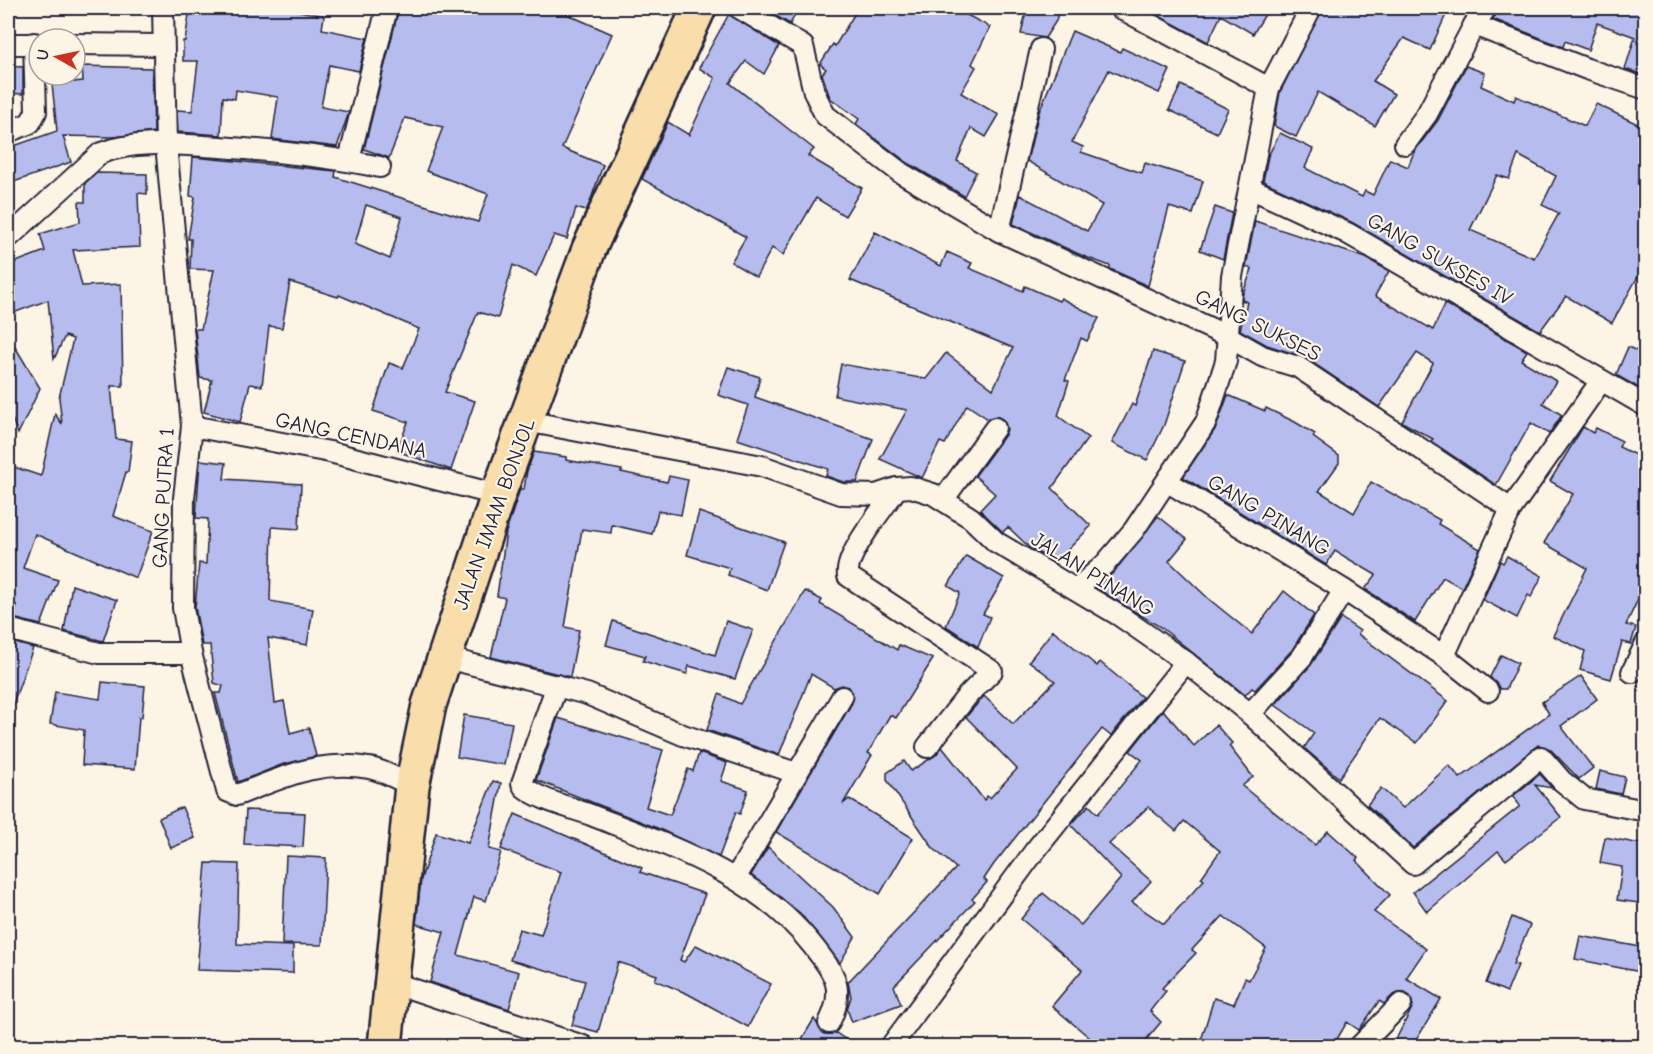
<svg xmlns="http://www.w3.org/2000/svg" width="1653" height="1054" viewBox="0 0 1653 1054" font-family="'Comic Neue',sans-serif">
<style>
.building{fill:#b6bdee;stroke:#22223b;stroke-width:1.5;fill-rule:evenodd}
.lines{fill:none;stroke-linecap:round;stroke-linejoin:round}
.minor-casing{stroke:#22223b;stroke-width:24}
.trunk-casing{stroke:#22223b;stroke-width:38}
.minor{stroke:#fcf5e5;stroke-width:20}
.trunk{stroke:#f9ddab;stroke-width:33}
.labels{text-anchor:middle;dominant-baseline:central;stroke-width:4.5;stroke-linejoin:round;paint-order:stroke}
.street-label{font-size:21px;fill:#22223b;stroke:#fcf5e5}
</style>
<rect width="100%" height="100%" fill="#fcf5e5"/>
<filter id="ink" filterUnits="userSpaceOnUse"><feTurbulence type="fractalNoise" baseFrequency=".0167" numOctaves="2"/><feDisplacementMap in="SourceGraphic" scale="12" xChannelSelector="R" yChannelSelector="G"/><feConvolveMatrix kernelMatrix="1 2 1 2 8 2 1 2 1" color-interpolation-filters="sRGB"/></filter>
<g filter="url(#ink)">
<g class="building">
<polygon points="190,8 285,8 324,16 322,29 367,38 359,71 329,65 321,107 349,112 337,147 272,139 278,97 236,90 235,99 223,97 221,135 178,132 177,110 192,111 198,61 183,61 183,41 185,41"/>
<path d="M 399,8 L 553,8 L 612,34 L 562,148 L 603,165 L 590,202 L 586,211 L 576,208 L 567,239 L 554,235 L 536,276 L 513,265 L 498,318 L 478,312 L 445,392 L 475,401 L 451,470 L 397,451 L 408,422 L 373,411 L 389,363 L 403,368 L 419,329 L 339,295 L 338,297 L 290,282 L 282,328 L 269,326 L 262,386 L 250,384 L 240,422 L 204,412 L 212,380 L 200,378 L 195,329 L 201,329 L 214,270 L 190,269 L 191,239 L 188,239 L 195,197 L 190,196 L 193,157 L 336,171 L 335,177 L 478,222 L 488,194 L 426,171 L 443,127 L 405,118 L 389,158 L 364,149 ZM 366,205 L 402,217 L 390,259 L 355,244 Z"/>
<polygon points="762,8 799,8 790,24"/>
<polygon points="858,8 966,8 963,13 990,27 972,64 976,67 961,93 999,115 986,137 971,128 957,161 976,172 964,196 908,163 856,124 859,119 830,98 822,74 826,69 820,64 833,44 835,46"/>
<polygon points="1027,8 1059,8 1056,21 1045,38 1021,34"/>
<polygon points="1144,8 1269,8 1253,34 1221,15 1208,42"/>
<polygon points="1323,8 1449,8 1430,50 1404,38 1373,81 1394,94 1375,126 1318,92 1296,137 1274,126 1280,92"/>
<polygon points="1498,9 1646,8 1646,76 1625,69 1635,37 1597,23 1588,50 1565,41 1563,47 1493,19"/>
<polygon points="729,14 779,46 764,74 746,61 730,83 814,149 808,156 862,188 845,216 816,198 783,255 772,248 756,277 731,262 746,237 642,179 668,122 689,135 715,78 699,68"/>
<polygon points="1072,31 1120,52 1122,48 1170,70 1159,93 1109,70 1072,142 1083,147 1081,152 1142,173 1145,163 1203,181 1193,214 1169,207 1148,286 1110,269 1110,266 1083,256 1013,224 1020,195 1087,231 1102,205 1027,161 1039,112"/>
<polygon points="8,66 23,67 23,94 8,93"/>
<polygon points="82,66 152,68 154,132 113,137 63,136 71,162 8,184 8,148 57,131 52,84 83,81"/>
<path d="M 1466,66 L 1485,73 L 1481,86 L 1514,101 L 1516,96 L 1585,126 L 1596,104 L 1646,128 L 1646,262 L 1612,323 L 1566,296 L 1540,331 L 1353,223 L 1263,181 L 1268,156 L 1280,133 L 1313,149 L 1305,168 L 1362,197 L 1365,191 L 1373,195 L 1390,159 L 1408,167 L 1414,152 L 1438,120 ZM 1518,155 L 1556,176 L 1542,205 L 1559,213 L 1534,258 L 1470,230 L 1497,175 L 1509,179 Z"/>
<polygon points="1181,85 1228,109 1217,133 1169,110"/>
<polygon points="97,173 147,174 147,194 138,193 140,247 73,250 82,286 121,284 123,386 111,386 116,439 132,441 128,472 126,472 113,516 153,531 136,578 35,534 23,568 58,580 41,625 13,618 17,605 8,604 8,465 41,476 55,414 62,424 59,398 73,339 65,336 54,359 48,300 8,315 8,265 45,251 40,234 80,222 79,202 85,202 85,183"/>
<polygon points="1215,207 1232,213 1223,259 1200,250"/>
<polygon points="1255,221 1366,258 1389,271 1375,296 1433,330 1445,304 1527,351 1521,360 1556,381 1543,403 1562,415 1549,434 1531,423 1496,485 1431,441 1433,439 1402,422 1433,363 1417,353 1379,407 1304,357 1267,345 1240,330 1247,302 1242,300 1243,293 1252,269 1246,267"/>
<polygon points="875,232 941,266 947,252 972,263 969,268 1023,291 1025,286 1059,301 1061,298 1099,318 1087,341 1081,338 1065,380 1069,381 1058,416 1088,438 1052,488 1091,526 1055,563 1029,547 1008,527 1003,532 980,510 995,494 975,476 1005,435 1007,429 1002,419 996,416 988,419 967,405 945,444 940,442 922,478 880,459 907,410 835,396 841,364 926,379 946,353 993,389 1013,348 850,280"/>
<polygon points="8,335 40,388 18,434 8,409"/>
<polygon points="1628,347 1646,355 1646,392 1616,375"/>
<polygon points="1153,351 1185,361 1164,425 1147,460 1112,443 1132,404 1135,406"/>
<polygon points="728,367 760,377 755,397 873,439 857,482 843,482 826,476 828,469 737,439 748,405 718,395"/>
<polygon points="1228,395 1265,411 1266,408 1295,422 1315,434 1313,437 1339,456 1339,463 1319,491 1354,513 1371,482 1440,520 1438,524 1480,549 1462,588 1443,577 1415,622 1365,589 1376,575 1335,551 1326,565 1183,477 1216,428"/>
<polygon points="1583,427 1593,433 1596,428 1622,441 1619,447 1646,460 1646,582 1626,625 1636,627 1631,644 1622,642 1611,679 1580,670 1585,651 1553,636 1587,568 1544,543 1573,494 1550,481"/>
<polygon points="534,452 566,457 566,460 622,470 621,472 667,482 669,476 688,480 681,515 658,511 652,534 612,525 611,533 582,529 565,627 579,630 570,677 491,657 505,598 497,596 506,532 520,489 524,489 527,471"/>
<polygon points="200,460 226,463 224,479 301,484 299,529 272,527 270,601 313,609 307,645 268,638 275,703 284,701 290,733 309,728 316,756 281,765 238,782 215,693 221,693 223,686 214,683 210,645 202,645 195,607 199,563 206,564 208,519 196,518"/>
<polygon points="699,512 784,542 767,590 728,575 730,568 687,555"/>
<polygon points="1158,516 1187,539 1169,561 1210,600 1252,634 1284,591 1314,615 1292,650 1255,690 1252,688 1245,695 1162,628 1096,588 1114,572"/>
<polygon points="966,556 1004,578 983,614 990,617 978,647 946,626 960,593 948,586"/>
<polygon points="1507,556 1542,576 1531,597 1528,595 1517,618 1483,600 1500,561 1503,563"/>
<polygon points="72,585 117,600 103,641 64,631"/>
<polygon points="805,591 822,600 820,604 897,650 899,645 933,659 896,718 890,715 868,753 872,755 843,804 849,799 913,838 880,894 776,832 852,703 854,697 849,687 842,685 834,688 811,674 779,755 707,730 719,694 740,704"/>
<polygon points="1341,618 1360,631 1358,634 1448,701 1417,743 1380,718 1339,778 1304,748 1314,733 1275,705 1311,665"/>
<polygon points="613,621 715,655 726,621 753,630 735,679 689,666 687,674 643,661 645,656 606,645"/>
<polygon points="1053,630 1097,666 1100,662 1142,697 1111,736 1102,729 994,864 984,879 987,882 972,899 975,901 894,986 901,1004 852,1022 847,1009 851,997 848,982 956,868 933,848 887,780 887,773 904,761 911,771 936,755 942,747 984,800 987,796 990,798 1017,769 966,717 984,696 1013,724 1055,681 1029,661"/>
<polygon points="8,641 33,648 10,712 8,712"/>
<polygon points="1501,655 1518,663 1506,689 1500,689 1490,677"/>
<polygon points="1581,676 1597,699 1561,726 1593,768 1579,779 1550,749 1538,745 1413,848 1367,805 1381,788 1403,808 1449,765 1460,778 1549,714 1542,702"/>
<polygon points="102,682 145,686 142,717 139,717 135,769 82,765 84,730 50,724 55,692 100,699"/>
<path d="M 1163,710 L 1194,746 L 1216,725 L 1232,743 L 1229,746 L 1253,777 L 1242,786 L 1315,845 L 1328,831 L 1358,858 L 1356,860 L 1390,895 L 1374,912 L 1426,949 L 1406,978 L 1441,999 L 1412,1047 L 1392,1047 L 1413,1006 L 1410,996 L 1403,992 L 1393,995 L 1384,1004 L 1379,1001 L 1359,1030 L 1347,1022 L 1333,1046 L 1199,1047 L 1214,998 L 1234,1004 L 1245,978 L 1249,980 L 1266,948 L 1223,916 L 1192,950 L 1196,953 L 1162,988 L 1166,991 L 1150,1011 L 1161,1022 L 1140,1047 L 1083,1047 L 1090,1038 L 1052,1006 L 1082,970 L 1021,919 L 1043,893 L 1081,925 L 1121,878 L 1071,825 L 1089,805 L 1098,814 L 1142,760 L 1130,751 ZM 1148,807 L 1176,831 L 1184,821 L 1220,851 L 1201,878 L 1204,880 L 1164,924 L 1132,902 L 1151,881 L 1109,844 Z"/>
<polygon points="464,715 512,723 504,765 457,757"/>
<polygon points="558,718 663,750 646,807 670,815 688,769 693,771 699,753 727,763 721,781 748,790 740,814 736,812 719,857 657,828 536,780"/>
<polygon points="1600,771 1625,777 1621,794 1596,789"/>
<polygon points="1540,774 1552,788 1535,785 1561,817 1506,860 1498,851 1427,912 1413,892 1520,806 1513,796"/>
<polygon points="493,781 501,783 489,849 501,852 486,901 474,897 458,955 519,972 509,1009 430,982 444,932 416,924 421,879 436,833 468,843"/>
<polygon points="182,807 195,838 171,848 159,818"/>
<polygon points="246,810 305,813 303,847 244,844"/>
<polygon points="515,814 642,868 640,872 705,894 680,960 684,962 696,945 771,984 748,1027 688,994 655,980 657,975 618,962 598,1032 572,1025 585,981 510,960 519,929 541,935 561,872 501,849"/>
<polygon points="1605,837 1646,845 1646,904 1617,900 1622,867 1600,863"/>
<polygon points="768,847 833,907 855,937 840,963 800,913 751,875"/>
<polygon points="286,856 326,858 322,945 282,944"/>
<polygon points="206,863 239,864 237,944 293,946 293,973 197,970"/>
<polygon points="1512,917 1530,925 1513,964 1518,965 1507,992 1486,983"/>
<polygon points="1580,936 1646,948 1646,973 1575,959"/>
<polygon points="814,1019 824,1034 836,1033 857,1047 797,1047"/>
</g>
<g class="lines">
<g class="minor-casing">
<g id="minor">
<path d="M 163,8 L 166,144 L 192,426 L 184,498 L 183,608 L 191,653 L 227,791 L 237,795 C 282,778 318,759 369,768 C 383,770 399,780 412,786"/>
<polyline points="739,8 803,46 814,92 825,115 901,173 999,231 1227,336 1262,356 1298,367 1511,509"/>
<polyline points="1486,8 1474,25 1587,69 1646,89"/>
<polyline points="8,44 39,44"/>
<polyline points="75,44 162,45"/>
<polyline points="1269,88 1311,8"/>
<polyline points="8,132 30,123 36,112 34,43"/>
<polyline points="1405,144 1427,114 1474,25"/>
<polyline points="349,160 387,8"/>
<polyline points="1250,188 1347,233 1646,406"/>
<polyline points="999,231 1041,49"/>
<path d="M 8,238 L 101,153 C 138,139 181,145 220,147 C 274,151 327,156 380,167"/>
<polyline points="526,421 762,466 841,494 876,495 897,488 911,487 933,494 971,518 996,542 1120,616 1186,662 1250,714 1413,864 1541,757 1562,781 1584,799 1641,810"/>
<polyline points="192,426 330,452 498,495"/>
<polyline points="1168,482 1344,590 1302,657 1250,714"/>
<path d="M 897,488 C 885,507 844,554 848,576 L 992,671 L 968,695 L 927,747"/>
<polyline points="943,500 995,428"/>
<polyline points="1076,589 1105,564 1134,530 1206,422 1226,361 1232,276 1269,88 1120,8"/>
<polyline points="1344,590 1444,656 1488,691"/>
<polyline points="8,629 99,653 191,653"/>
<polyline points="1444,656 1511,509 1601,381"/>
<polyline points="443,657 587,694 683,735 796,773"/>
<polyline points="1632,672 1646,643"/>
<path d="M 557,685 L 522,783 L 524,787 C 542,801 570,807 591,815 C 672,847 757,875 813,946 C 835,974 846,989 829,1023"/>
<polyline points="736,877 842,697"/>
<polyline points="391,982 583,1046"/>
<polyline points="891,1046 1034,852 1186,662"/>
<polyline points="1360,1046 1401,1004"/>
</g>
</g>
<g class="trunk-casing">
<polyline id="trunk" points="385,1046 412,786 429,705 498,495 589,249 699,8"/>
</g>
<use href="#minor" class="minor"/>
<use href="#trunk" class="trunk"/>
</g>
</g>
<g class="labels">
<g class="street-label">
<text transform="translate(1440 259) rotate(30)">GANG SUKSES IV</text>
<text transform="translate(1258 325) rotate(26)">GANG SUKSES</text>
<text transform="translate(351 435) rotate(12)">GANG CENDANA</text>
<text transform="translate(163 498) rotate(-87)">GANG PUTRA 1</text>
<text transform="translate(494 514) rotate(-70)">JALAN IMAM BONJOL</text>
<text transform="translate(1269 515) rotate(31)">GANG PINANG</text>
<text transform="translate(1093 574) rotate(32)">JALAN PINANG</text>
</g>
</g>
<rect width="1653" height="1054" fill="none" stroke="#fcf5e5" stroke-width="30"/>
<rect x="15" y="15" width="1623" height="1024" fill="none" stroke="#22223b" stroke-width="2" filter="url(#ink)"/>
<g transform="translate(57 57) rotate(279)"><circle r="28" fill="#fcf5e5" stroke="#a5a1a1" stroke-width="1.5"/>
<path d="M0-4.5L10 22L0 15L-10 22Z" fill="#c8321e"/>
<text y="-9" font-size="16" font-weight="bold" text-anchor="middle" fill="#22223b">U</text>
</g>
</svg>
